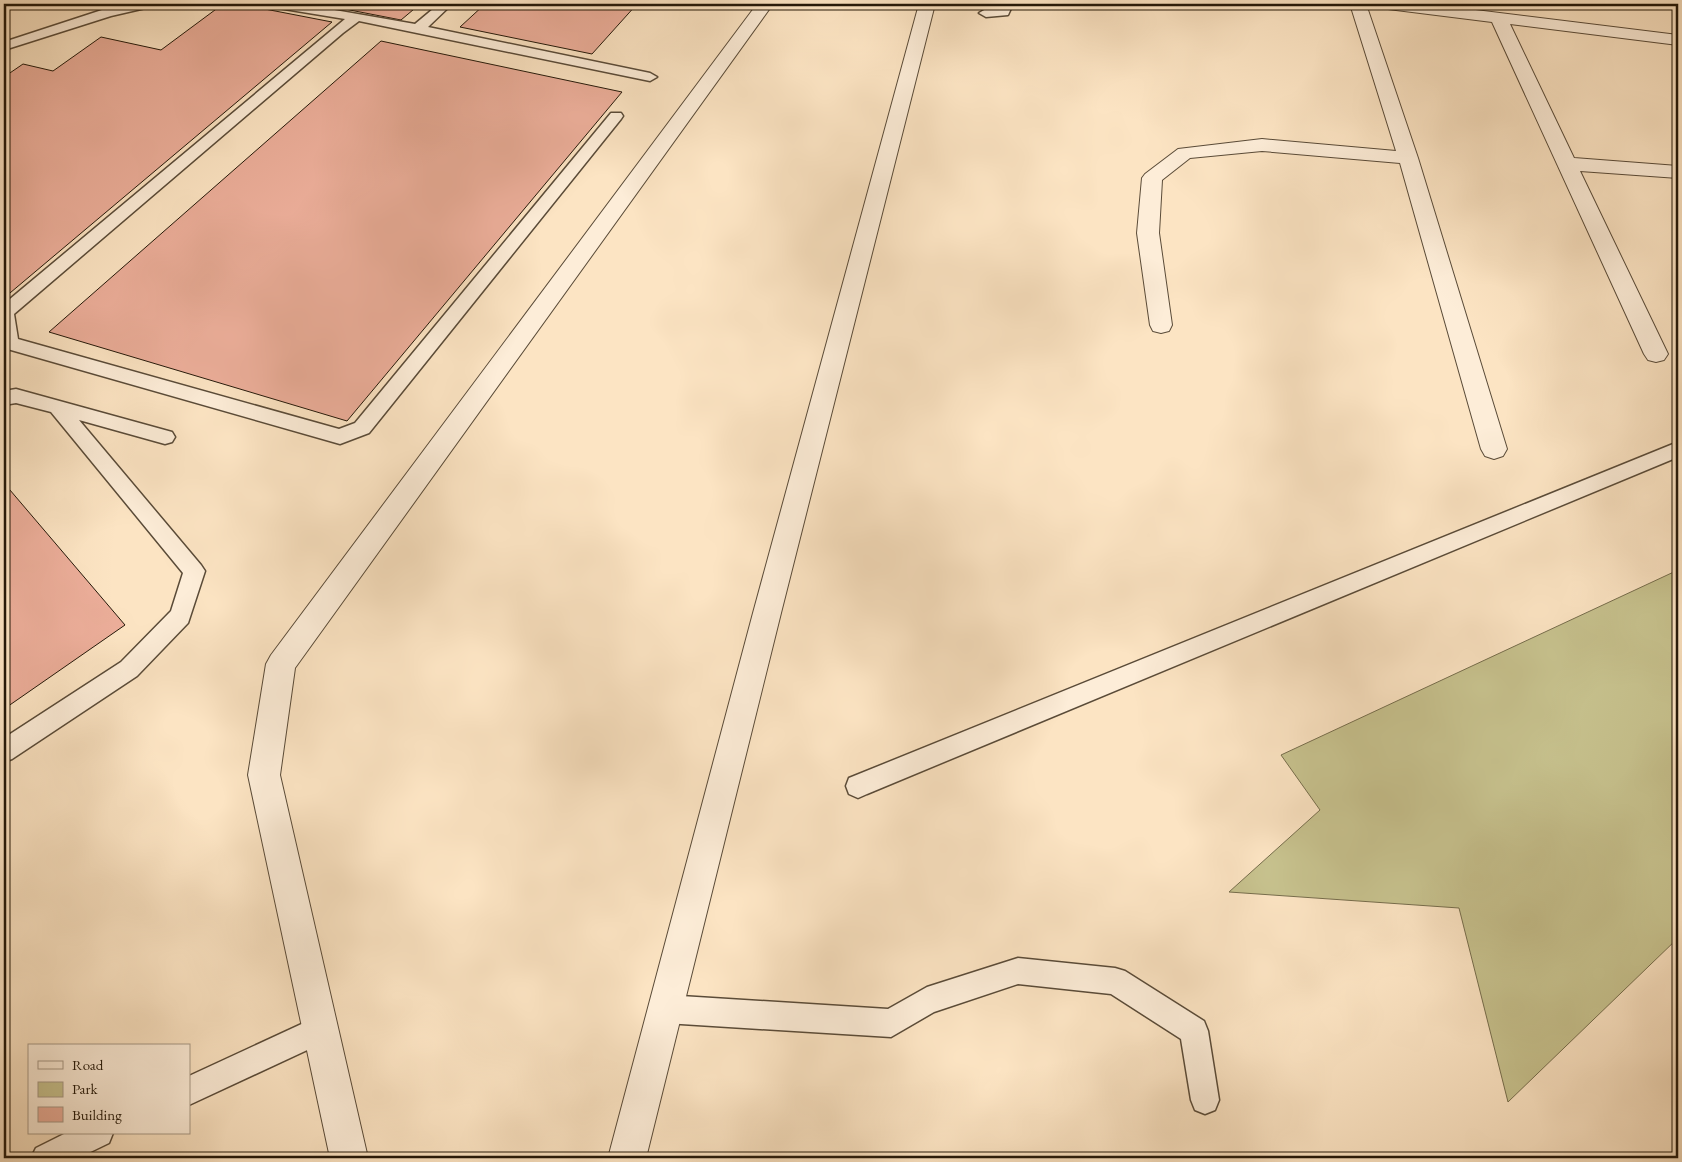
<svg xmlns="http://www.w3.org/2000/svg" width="1682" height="1162" viewBox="0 0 1682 1162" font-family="'EB Garamond',serif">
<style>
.green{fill:#c7c28e;stroke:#766d4c}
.building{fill:#ecae9a;stroke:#241809}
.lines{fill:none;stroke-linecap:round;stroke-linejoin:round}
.lane-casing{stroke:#5a4b38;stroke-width:3}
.street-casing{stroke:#5a4b38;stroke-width:2}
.lane{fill:#fdedd8;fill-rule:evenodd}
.street{fill:#fdedd8;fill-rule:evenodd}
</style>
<rect width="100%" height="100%" fill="#fce4c3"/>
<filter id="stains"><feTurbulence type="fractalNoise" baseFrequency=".004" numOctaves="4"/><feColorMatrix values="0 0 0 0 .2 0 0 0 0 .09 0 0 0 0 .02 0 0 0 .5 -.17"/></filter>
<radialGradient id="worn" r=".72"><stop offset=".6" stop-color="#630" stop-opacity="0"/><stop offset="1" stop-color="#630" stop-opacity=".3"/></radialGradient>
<polygon class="green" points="1678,570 1678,938 1508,1102 1459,908 1229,892 1320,810 1281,755"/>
<g class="building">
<polygon points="223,4 239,4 332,22 4,298 4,77 23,64 53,71 101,37 161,50"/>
<polygon points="319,4 420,4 401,20"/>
<polygon points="485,4 637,4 592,54 460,27"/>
<polygon points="381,41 622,92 347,421 49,332"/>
<polygon points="4,483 125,625 4,709"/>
</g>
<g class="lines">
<g class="lane-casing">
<g id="lane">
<polygon points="130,4 151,4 150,7 111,16 4,50 4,42 102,10"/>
<polygon points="272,4 300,4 415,24 439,4 452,4 428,27 650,73 657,77 650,81 359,21 343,33 14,314 18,339 339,429 355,423 611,113 621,113 623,116 621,119 369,433 340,444 4,348 4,304 345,19 278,8 273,7"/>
<polygon points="1001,4 1013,4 1008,15 986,17 979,13 986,9 998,8"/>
<polygon points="1450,4 1462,4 1465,12 1463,15 1453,15"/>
<polygon points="16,389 172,432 175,437 172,442 165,444 79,420 201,565 205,571 188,623 137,676 12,759 4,762 4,738 121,662 171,611 183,573 51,412 16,403 4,405 4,391"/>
<polygon points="1678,442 1678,457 867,794 858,798 849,794 846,786 849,778"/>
<polygon points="1018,958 1115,968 1125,971 1204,1021 1208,1031 1219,1100 1215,1110 1205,1114 1195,1110 1191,1100 1181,1039 1111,994 1018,984 934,1012 891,1037 665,1023 655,1019 651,1009 655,999 665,995 888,1009 927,987"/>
<polygon points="321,1015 331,1019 335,1029 331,1039 189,1105 189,1076"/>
<polygon points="66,1133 113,1133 109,1143 78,1158 31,1158 36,1148"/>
</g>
</g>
<g class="street-casing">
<g id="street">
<polygon points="757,4 773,4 295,668 280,775 368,1158 330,1158 248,775 266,664 271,655"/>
<polygon points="919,4 935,4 781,613 646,1158 608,1158 753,613"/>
<polygon points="1350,4 1366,4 1418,158 1507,449 1503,456 1494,459 1485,456 1481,449 1400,163 1262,151 1190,158 1162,180 1159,233 1172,325 1169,331 1161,333 1153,331 1150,325 1137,233 1142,178 1145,174 1178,149 1262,139 1396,151"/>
<polygon points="1380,4 1427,4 1678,35 1678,45 1510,24 1574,158 1678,166 1678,178 1580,171 1668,354 1664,360 1656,362 1648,360 1644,354 1492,22 1388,9 1382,8"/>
</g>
</g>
<use href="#lane" class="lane"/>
<use href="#street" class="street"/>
</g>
<rect width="1682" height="1162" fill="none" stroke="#fce4c3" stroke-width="20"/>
<rect x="5" y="5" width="1672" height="1152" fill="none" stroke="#241809" stroke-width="2.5"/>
<rect x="10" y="10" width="1662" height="1142" fill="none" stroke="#241809"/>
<rect x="28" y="1044" width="162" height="90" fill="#fdedd8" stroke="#a69885"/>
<rect x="38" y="1061" width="25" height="8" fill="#fdedd8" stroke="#a69885"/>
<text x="72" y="1070" font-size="15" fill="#241809">Road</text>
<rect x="38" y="1082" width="25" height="15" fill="#c7c28e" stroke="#a69885"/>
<text x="72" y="1094" font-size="15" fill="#241809">Park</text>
<rect x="38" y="1107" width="25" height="15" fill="#ecae9a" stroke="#a69885"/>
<text x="72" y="1120" font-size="15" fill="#241809">Building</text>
<rect width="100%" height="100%" filter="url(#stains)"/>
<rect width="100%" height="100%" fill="url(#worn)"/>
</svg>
